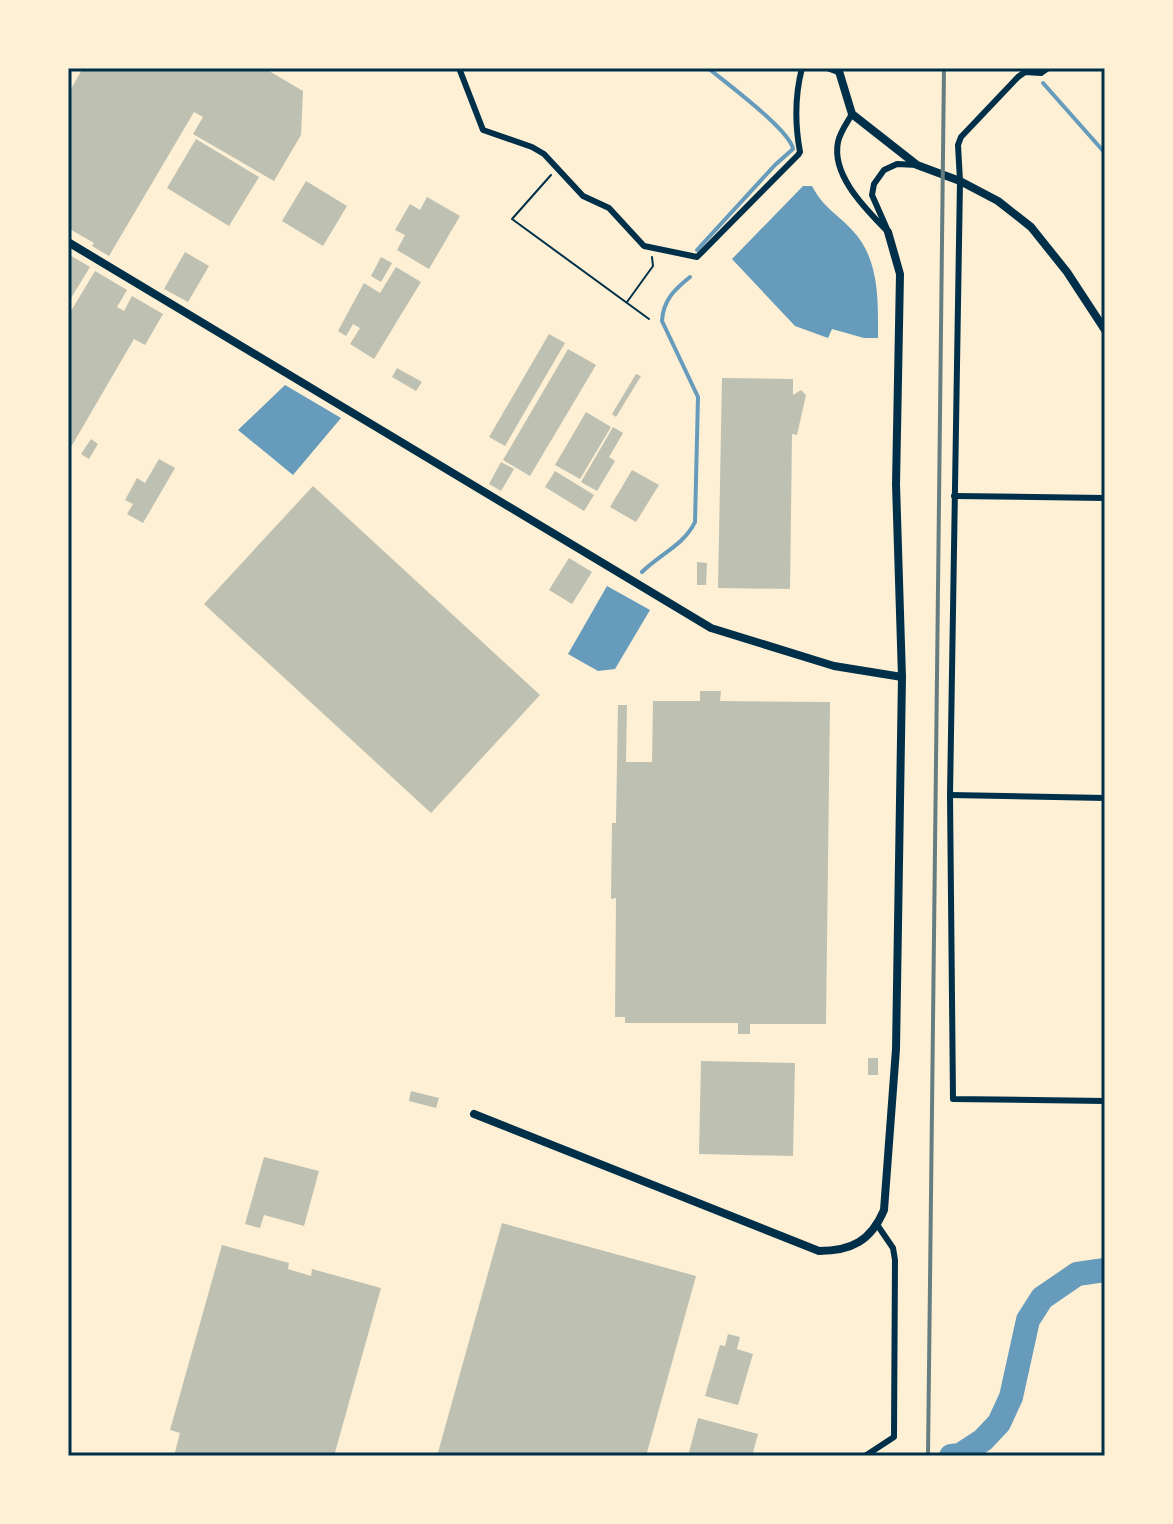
<svg xmlns="http://www.w3.org/2000/svg" width="1173" height="1524" viewBox="0 0 1173 1524" font-family="Quicksand,sans-serif">
<style>
.water{fill:#669bbc}
.lines{fill:none;stroke-linecap:round;stroke-linejoin:round}
.stream{stroke:#669bbc;stroke-width:4}
.river{stroke:#669bbc;stroke-width:24}
.building{fill:#bec0b2}
.path{stroke:#003049;stroke-width:2}
.minor{stroke:#003049;stroke-width:6}
.tertiary{stroke:#003049;stroke-width:8}
.rail{stroke:#657d81;stroke-width:4}
.neatline{fill:none;stroke:#003049;stroke-width:3}
</style>
<rect width="100%" height="100%" fill="#fdf0d5"/>
<g class="water">
<path d="M 803,186 L 812,186 C 824,209 838,214 853,231 C 880,260 878,302 878,338 L 864,338 L 832,329 L 828,338 L 795,326 L 732,259 Z"/>
<polygon points="285,385 341,418 293,475 238,430"/>
<polygon points="607,586 650,610 615,669 598,671 568,654"/>
</g>
<g class="lines">
<g class="stream">
<polyline points="1043,83 1105,153"/>
<path d="M 697,250 L 775,165 L 793,149 C 790,130 726,83 708,68"/>
<path d="M 642,572 C 660,554 684,545 695,522 L 698,397 L 662,321 C 663,300 675,289 690,277"/>
</g>
<polyline class="river" points="951,1456 960,1455 983,1440 999,1423 1011,1397 1028,1320 1042,1298 1077,1274 1105,1270"/>
</g>
<g class="building">
<polygon points="83,68 264,68 303,91 301,135 274,181 193,134 203,117 194,112 109,256 92,246 94,243 68,228 68,94"/>
<polygon points="196,139 259,177 229,226 167,188"/>
<polygon points="306,181 347,206 323,246 282,221"/>
<polygon points="427,197 460,216 429,269 397,250 405,235 395,230 410,204 420,210"/>
<polygon points="185,252 209,266 188,302 164,289"/>
<polygon points="68,254 90,267 68,303"/>
<polygon points="381,257 392,263 381,282 371,276"/>
<polygon points="396,267 421,282 374,359 350,344 360,328 353,324 346,336 338,331 364,283 380,293"/>
<polygon points="95,271 127,290 117,307 124,311 132,296 163,314 145,345 134,339 71,447 68,443 68,316"/>
<polygon points="549,334 565,343 505,446 489,437"/>
<polygon points="568,349 596,365 530,476 503,460"/>
<polygon points="397,368 422,382 416,391 392,377"/>
<polygon points="636,374 641,376 616,417 612,414"/>
<polygon points="722,378 793,379 793,395 801,390 806,395 797,435 792,434 790,589 718,588"/>
<polygon points="586,412 611,427 580,479 555,465"/>
<polygon points="613,427 623,433 609,457 615,461 597,491 581,482"/>
<polygon points="91,439 98,444 89,459 81,454"/>
<polygon points="159,459 175,468 143,523 127,514 133,504 125,500 137,478 145,483"/>
<polygon points="501,462 514,469 501,491 489,484"/>
<polygon points="632,470 659,485 636,522 610,507"/>
<polygon points="555,471 594,495 584,511 545,487"/>
<polygon points="313,486 540,695 431,813 204,604"/>
<polygon points="569,558 592,572 572,604 549,590"/>
<polygon points="697,562 707,563 706,585 697,585"/>
<polygon points="700,691 721,691 720,701 830,702 826,1024 750,1024 750,1034 738,1034 738,1023 625,1023 625,1017 615,1017 616,898 611,899 612,823 616,823 618,705 627,705 626,762 652,762 653,701 700,701"/>
<rect x="868" y="1058" width="10" height="17"/>
<polygon points="701,1061 795,1063 793,1156 699,1154"/>
<polygon points="411,1091 439,1098 436,1108 409,1101"/>
<polygon points="264,1157 319,1171 304,1226 264,1215 260,1228 245,1224"/>
<polygon points="502,1223 696,1276 646,1456 437,1456"/>
<polygon points="222,1245 289,1263 288,1269 311,1276 312,1269 381,1288 334,1456 174,1456 180,1433 170,1430"/>
<polygon points="728,1334 740,1337 737,1349 753,1354 738,1405 705,1396 720,1345 725,1346"/>
<polygon points="698,1418 758,1434 752,1456 688,1456"/>
</g>
<g class="lines">
<g class="path">
<polyline points="551,175 512,219 649,319"/>
<polyline points="627,302 653,266 652,257"/>
</g>
<g class="minor">
<path d="M 459,68 L 483,130 L 532,147 L 544,154 L 583,196 L 609,208 L 644,246 L 697,257 L 798,155 L 800,152 C 795,125 795,95 802,68"/>
<polyline points="827,68 838,72"/>
<polyline points="1048,68 1041,73 1025,72 1018,77 961,137 958,145 960,181 950,795 953,1099 1105,1101"/>
<path d="M 852,114 C 847,123 840,132 838,142 C 831,176 867,210 888,232"/>
<polyline points="887,229 872,195 874,184 884,170 897,164 917,165"/>
<polyline points="954,496 1105,498"/>
<polyline points="950,795 1105,798"/>
<polyline points="865,1456 894,1437 895,1260 893,1248 878,1226"/>
</g>
<g class="tertiary">
<polyline points="838,68 852,114 917,165 960,181 998,201 1031,227 1067,272 1105,330"/>
<polyline points="68,242 711,628 834,666 902,677"/>
<path d="M 474,1114 L 819,1251 C 851,1251 871,1241 884,1210 L 896,1049 L 902,677 L 896,484 L 900,274 L 888,232"/>
</g>
<polyline class="rail" points="928,1456 944,68"/>
</g>
<rect width="1173" height="1524" fill="none" stroke="#fdf0d5" stroke-width="140"/>
<rect x="70" y="70" width="1033" height="1384" class="neatline"/>
</svg>
